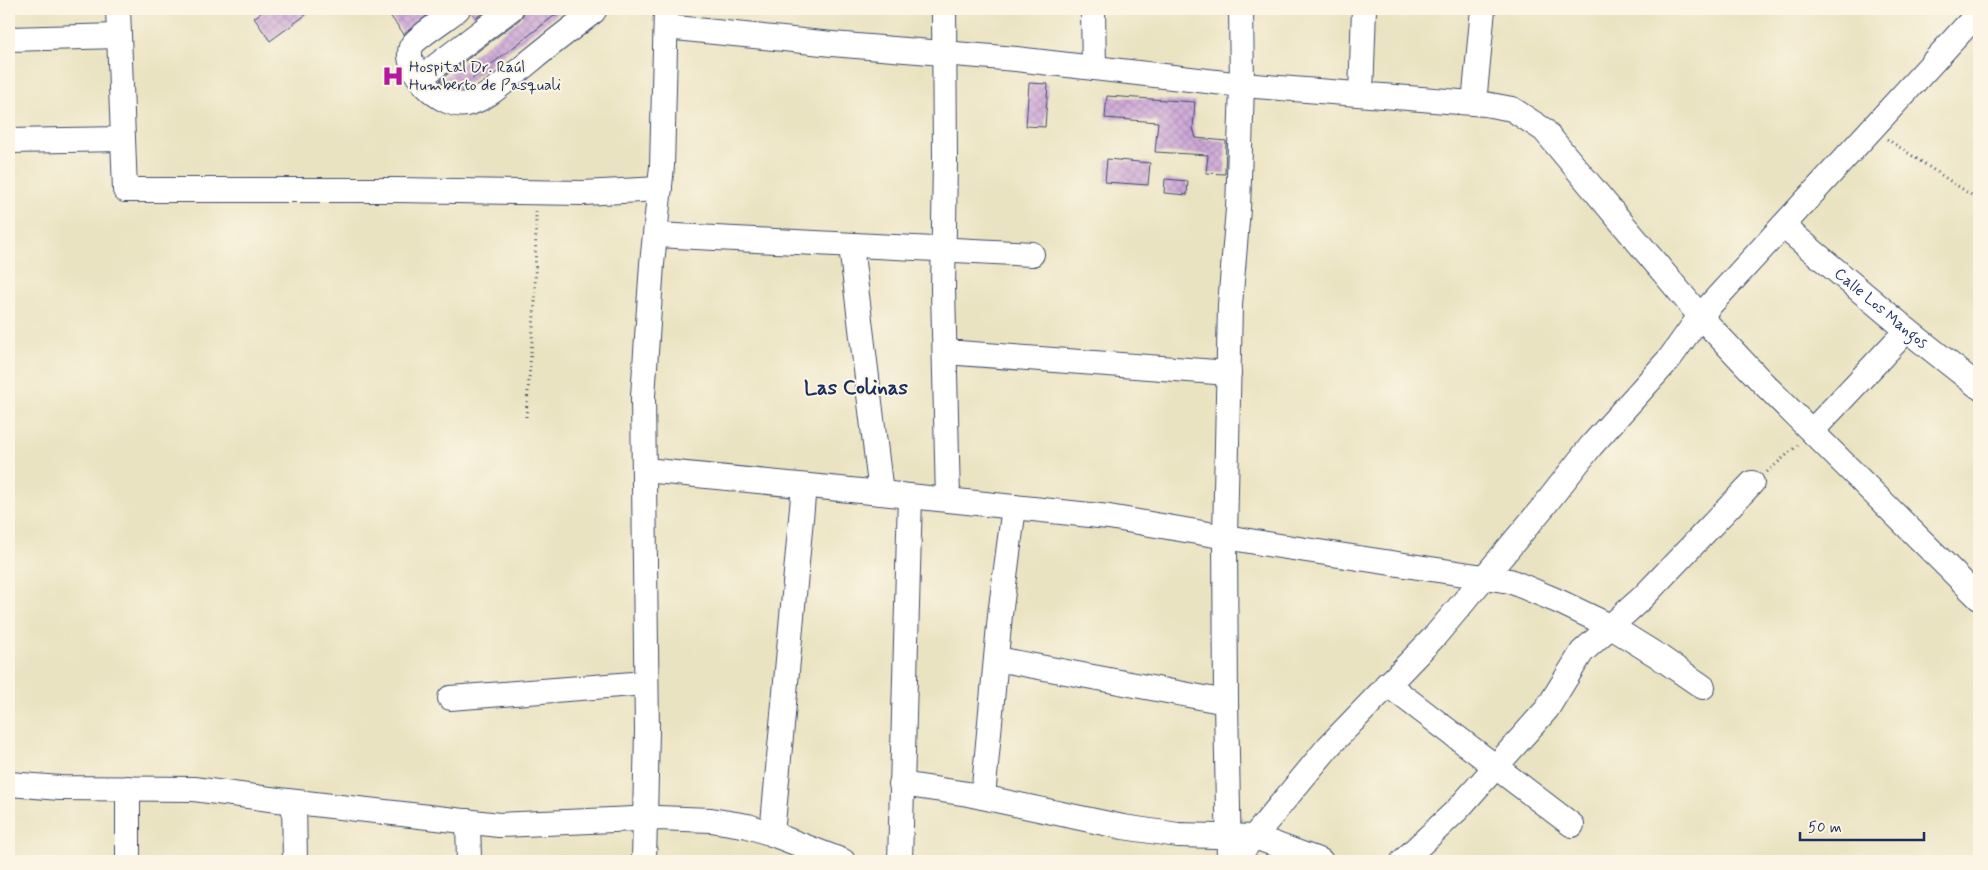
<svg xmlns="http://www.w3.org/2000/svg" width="1988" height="870" viewBox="0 0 1988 870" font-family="Mynerve,sans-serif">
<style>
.building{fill:url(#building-cross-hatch)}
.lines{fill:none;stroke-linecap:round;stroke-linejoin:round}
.minor-casing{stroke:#3a4a6d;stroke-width:26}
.path{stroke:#3a4a6d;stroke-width:3;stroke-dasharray:1 4;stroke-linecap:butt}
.minor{stroke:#fff;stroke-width:24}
.labels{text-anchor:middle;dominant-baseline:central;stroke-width:4;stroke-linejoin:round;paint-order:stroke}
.poi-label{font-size:16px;fill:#1b2f5e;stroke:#fcf5e5;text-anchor:start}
.street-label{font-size:16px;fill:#1b2f5e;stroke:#fcf5e5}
.district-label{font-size:21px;font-weight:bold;fill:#1b2f5e;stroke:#fcf5e5}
</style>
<defs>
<pattern id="building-cross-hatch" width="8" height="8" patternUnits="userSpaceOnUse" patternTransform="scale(1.25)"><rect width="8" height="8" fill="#c99fd6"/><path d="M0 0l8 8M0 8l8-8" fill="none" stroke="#a282b1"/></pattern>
</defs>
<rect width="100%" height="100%" fill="#fcf5e5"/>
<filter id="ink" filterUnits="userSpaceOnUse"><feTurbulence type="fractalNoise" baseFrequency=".02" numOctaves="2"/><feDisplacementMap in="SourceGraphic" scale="10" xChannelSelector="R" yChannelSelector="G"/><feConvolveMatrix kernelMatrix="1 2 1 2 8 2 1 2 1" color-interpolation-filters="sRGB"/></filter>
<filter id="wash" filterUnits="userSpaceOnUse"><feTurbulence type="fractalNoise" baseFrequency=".0096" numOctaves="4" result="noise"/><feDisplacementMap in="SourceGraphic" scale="20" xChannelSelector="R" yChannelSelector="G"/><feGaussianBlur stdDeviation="1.12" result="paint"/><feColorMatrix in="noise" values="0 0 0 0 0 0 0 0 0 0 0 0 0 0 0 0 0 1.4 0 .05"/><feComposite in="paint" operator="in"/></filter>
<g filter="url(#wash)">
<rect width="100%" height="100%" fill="#eae3c1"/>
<g id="blocks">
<g class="building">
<polygon points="266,9 314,9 270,41 254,18"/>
<polygon points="385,9 435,9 404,34"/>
<polygon points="471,9 489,9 476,18 471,12"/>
<polygon points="524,9 563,9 458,90 440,80 519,20 523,15"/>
<polygon points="1029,83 1048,84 1045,127 1026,126"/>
<polygon points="1107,96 1195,102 1193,128 1196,138 1226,141 1225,174 1206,173 1208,155 1155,152 1158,122 1105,118"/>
<polygon points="1107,159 1150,163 1148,185 1105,182"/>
<polygon points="1165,179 1188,181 1187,195 1164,193"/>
</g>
</g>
</g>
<g filter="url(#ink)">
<use href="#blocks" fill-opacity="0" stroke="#3a4a6d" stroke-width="1"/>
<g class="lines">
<g class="minor-casing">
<g id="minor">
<polyline points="118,9 125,190 397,190 583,193 660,189"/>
<path d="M 458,9 C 450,16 414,39 411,47 C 403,71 442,109 466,104 C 487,100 506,80 523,67 C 546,48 569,30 593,12 L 595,9"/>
<polyline points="944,9 945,161 943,289 948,500"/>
<polyline points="1093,9 1094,68"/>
<polyline points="666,27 832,44 1016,59 1242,85 1485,104 1512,109 1544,130 1700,316 1762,382 1979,598"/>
<polyline points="9,39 119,36"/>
<polyline points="420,78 511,9"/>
<polyline points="1361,94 1364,9"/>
<polyline points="1474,103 1483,9"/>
<polyline points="9,141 123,139"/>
<path id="s1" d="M 1783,226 L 1907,330 L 1979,387"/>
<polyline points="656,235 1032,254"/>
<polyline points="851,246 881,493"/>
<polyline points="945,352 1229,373"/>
<polyline points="1812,431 1907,330"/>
<polyline points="645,470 881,493 1109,517 1273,545 1510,581 1560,602 1610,626 1658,656 1703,687"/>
<polyline points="997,659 1226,702"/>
<polyline points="1387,684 1572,825"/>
<polyline points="450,698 646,683"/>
<polyline points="9,784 60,788 194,789 270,799 499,825 657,818 711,820 748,826 772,834 843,861"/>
<polyline points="901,784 968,794 1123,827 1178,835 1255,837 1321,861"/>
<polyline points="128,788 128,861"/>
<polyline points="983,797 1000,615 1014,507"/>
<polyline points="294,802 295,861"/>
<polyline points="468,821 469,861"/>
<polyline points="772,834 804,486"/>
<polyline points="644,861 647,731 643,396 652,264 662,166 666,9"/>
<polyline points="900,861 910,496"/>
<polyline points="1229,861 1226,702 1225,537 1230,305 1238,209 1242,85 1241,9"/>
<polyline points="1234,861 1329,746 1435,636 1544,506 1591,446 1670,358 1700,316 1979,12"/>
<polyline points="1403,861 1458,809 1547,709 1582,652 1643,597 1752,483"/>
</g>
</g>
<g class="path">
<polyline points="1887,139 1979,200"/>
<polyline points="526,417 535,302 536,211"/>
<polyline points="1767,472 1798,445"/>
</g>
<use href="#minor" class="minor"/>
</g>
</g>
<defs>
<g id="hospital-bare" transform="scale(1.725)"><path d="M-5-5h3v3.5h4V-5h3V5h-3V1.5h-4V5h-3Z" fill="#b5179e" stroke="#fcf5e5" stroke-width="2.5" paint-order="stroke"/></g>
</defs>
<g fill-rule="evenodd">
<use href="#hospital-bare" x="393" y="76"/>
</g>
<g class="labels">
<g class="poi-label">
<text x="409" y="67">Hospital Dr. Raúl<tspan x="409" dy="18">Humberto de Pasquali</tspan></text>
</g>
<g class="street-label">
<text stroke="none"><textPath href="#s1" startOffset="128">Calle Los Mangos</textPath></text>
</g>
<g class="district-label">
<text x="856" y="388">Las Colinas</text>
</g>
</g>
<rect width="1988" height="870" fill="none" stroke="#fcf5e5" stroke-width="30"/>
<path d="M1800 832v8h124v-8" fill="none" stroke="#1b2f5e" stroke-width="2.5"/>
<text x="1808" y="832" font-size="15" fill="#1b2f5e" stroke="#fcf5e5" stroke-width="4" paint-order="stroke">50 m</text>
</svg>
